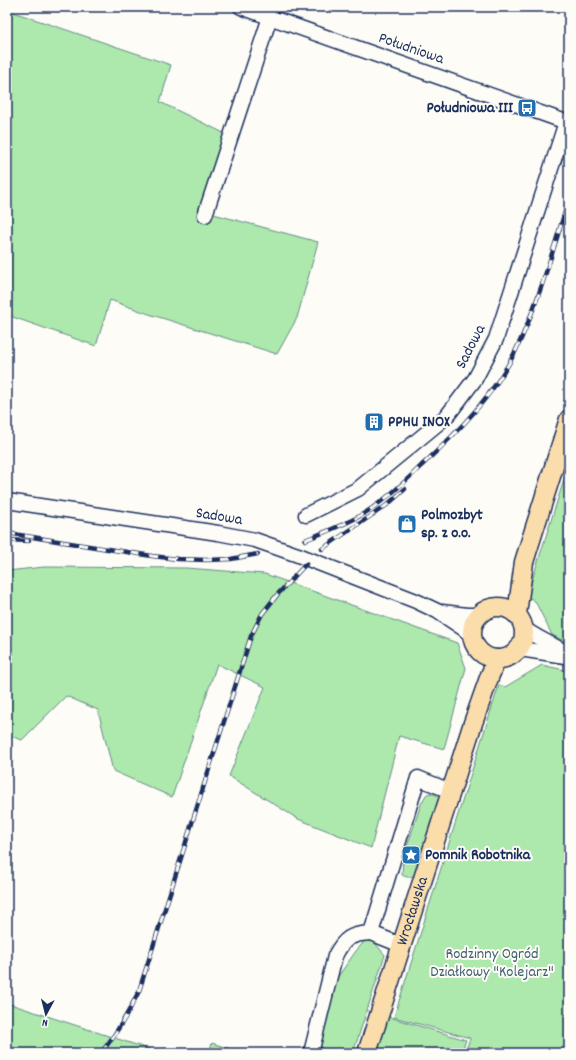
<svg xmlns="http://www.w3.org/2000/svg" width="576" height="1060" viewBox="0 0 576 1060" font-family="Dekko,sans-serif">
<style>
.green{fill:#ade8ac;stroke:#648c85}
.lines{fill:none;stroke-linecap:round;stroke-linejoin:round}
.minor-casing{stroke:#1b2f5e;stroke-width:17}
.major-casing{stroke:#1b2f5e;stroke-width:21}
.minor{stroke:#fdfcf7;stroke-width:14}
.major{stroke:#faddab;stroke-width:18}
.rail-casing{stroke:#1b2f5e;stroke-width:4.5}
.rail{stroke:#fdfcf7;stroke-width:3;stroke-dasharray:9;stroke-linecap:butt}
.labels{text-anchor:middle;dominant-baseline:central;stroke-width:4;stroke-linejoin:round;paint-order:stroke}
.street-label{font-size:16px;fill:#1b2f5e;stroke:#fdfcf7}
.poi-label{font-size:16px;font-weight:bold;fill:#1b2f5e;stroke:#fdfcf7;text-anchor:start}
.park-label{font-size:16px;fill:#405d72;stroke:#fdfcf7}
</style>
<rect width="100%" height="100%" fill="#fdfcf7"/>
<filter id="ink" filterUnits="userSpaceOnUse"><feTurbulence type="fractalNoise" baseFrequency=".025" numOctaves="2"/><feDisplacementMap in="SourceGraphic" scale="8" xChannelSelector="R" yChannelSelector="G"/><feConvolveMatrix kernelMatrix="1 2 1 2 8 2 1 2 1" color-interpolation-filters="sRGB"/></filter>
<g filter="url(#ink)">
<g class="green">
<polygon points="7,10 171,65 160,102 230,136 206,212 318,242 297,318 277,354 149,314 110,300 96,346 7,315"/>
<polygon points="569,464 569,643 552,635 535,601 527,596"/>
<polygon points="44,567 186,568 265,574 457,643 466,668 444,749 399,736 371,848 298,819 229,776 265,687 217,664 172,797 113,771 98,710 66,696 22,740 7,735 7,571"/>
<polygon points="542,665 569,671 569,1053 465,1053 470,1038 394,1017 499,685 505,687"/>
<path d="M 429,793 L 434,794 L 439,797 L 439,802 L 416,874 C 410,878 408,878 402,875 L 403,859 L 421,804 L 426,795 Z"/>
<polygon points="369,936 385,955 353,1053 318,1053 337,978 356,951"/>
<polygon points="7,1003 161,1053 7,1053"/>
<polygon points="386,1016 466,1040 461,1053 375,1053"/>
<polygon points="212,1043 243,1053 209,1053"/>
</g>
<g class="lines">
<g class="minor-casing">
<g id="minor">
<polyline points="241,7 569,123"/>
<polyline points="205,215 270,17"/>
<polyline points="7,501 218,533 255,540 298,555 416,601 437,611 464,629 472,636"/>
<polyline points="306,515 358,489 447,416 475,379 496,339 566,122"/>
<polyline points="442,612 467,615 480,615"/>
<polyline points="524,629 539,638 569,654"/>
<polyline points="520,649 565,656"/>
<polyline points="401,945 371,933 418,778 450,791"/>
<path d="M 311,1053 L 335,956 C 344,938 351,934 371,933"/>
</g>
</g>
<g class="major-casing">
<g id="major">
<circle cx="498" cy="633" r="26"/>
<polyline points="517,614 524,562 569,419"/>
<path id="s1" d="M 367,1053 L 473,723 L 490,675 L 497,659"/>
</g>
</g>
<use href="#minor" class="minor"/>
<use href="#major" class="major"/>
<g class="rail-casing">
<g id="rail">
<polyline points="7,533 152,556 178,559 207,560 231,559 258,554"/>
<polyline points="7,540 29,541"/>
<path d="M 305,540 C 323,533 341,526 358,517 C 381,504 402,485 421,466 C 457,433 495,394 516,350 C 539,302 553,249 569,199"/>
<polyline points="322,549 387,505 405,489"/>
<path d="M 101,1053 C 117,1033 128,1014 139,991 L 251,636 L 262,614 L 277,595 L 306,564"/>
</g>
</g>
<use href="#rail" class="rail"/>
</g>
</g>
<defs>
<g id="bus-square" transform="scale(1)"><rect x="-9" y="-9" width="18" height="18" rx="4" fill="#1f6fb2" stroke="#fdfcf7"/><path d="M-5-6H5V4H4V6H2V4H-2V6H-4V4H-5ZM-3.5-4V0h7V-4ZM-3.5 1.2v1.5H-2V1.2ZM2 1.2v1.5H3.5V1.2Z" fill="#fff"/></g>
<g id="building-square" transform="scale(1)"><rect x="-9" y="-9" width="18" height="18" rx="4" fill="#1f6fb2" stroke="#fdfcf7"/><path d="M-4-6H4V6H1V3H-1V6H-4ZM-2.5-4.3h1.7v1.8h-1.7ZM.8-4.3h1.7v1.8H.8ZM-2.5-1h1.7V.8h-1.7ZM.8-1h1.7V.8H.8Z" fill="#fff"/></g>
<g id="shop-square" transform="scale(1)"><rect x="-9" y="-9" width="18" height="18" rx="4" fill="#1f6fb2" stroke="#fdfcf7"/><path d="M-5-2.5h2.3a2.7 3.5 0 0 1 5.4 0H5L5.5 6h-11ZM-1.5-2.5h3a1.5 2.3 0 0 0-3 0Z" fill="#fff"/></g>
<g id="sight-square" transform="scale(1)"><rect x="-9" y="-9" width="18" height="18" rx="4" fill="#1f6fb2" stroke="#fdfcf7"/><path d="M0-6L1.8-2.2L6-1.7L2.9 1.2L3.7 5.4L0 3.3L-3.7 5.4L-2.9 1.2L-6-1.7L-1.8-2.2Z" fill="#fff"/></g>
</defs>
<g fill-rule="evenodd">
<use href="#bus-square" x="527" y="108"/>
<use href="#building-square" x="374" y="422"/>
<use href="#shop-square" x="407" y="524"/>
<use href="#sight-square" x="411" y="855"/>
</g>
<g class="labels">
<g class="street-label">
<text transform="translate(411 49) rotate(19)">Południowa</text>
<text transform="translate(471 347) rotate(-63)">Sadowa</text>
<text transform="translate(219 517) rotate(9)">Sadowa</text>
<text stroke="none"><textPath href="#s1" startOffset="149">Wrocławska</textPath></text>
</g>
<g class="poi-label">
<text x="513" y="108" text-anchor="end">Południowa III</text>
<text x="388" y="422">PPHU INOX</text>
<text x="421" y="515">Polmozbyt<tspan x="421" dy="18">sp. z o.o.</tspan></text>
<text x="425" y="855">Pomnik Robotnika</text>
</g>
<g class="park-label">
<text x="492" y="954">Rodzinny Ogród<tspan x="492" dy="18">Działkowy "Kolejarz"</tspan></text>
</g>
</g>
<rect width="576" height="1060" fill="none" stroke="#fdfcf7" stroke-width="24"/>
<rect x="12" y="12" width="552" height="1036" fill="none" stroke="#1b2f5e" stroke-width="1.5" filter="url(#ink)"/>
<g transform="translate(46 1014) rotate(187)" stroke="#fdfcf7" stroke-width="3" paint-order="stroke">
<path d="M0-3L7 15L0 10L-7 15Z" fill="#1b2f5e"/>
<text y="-6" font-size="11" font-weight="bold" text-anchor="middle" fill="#1b2f5e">N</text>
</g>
</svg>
